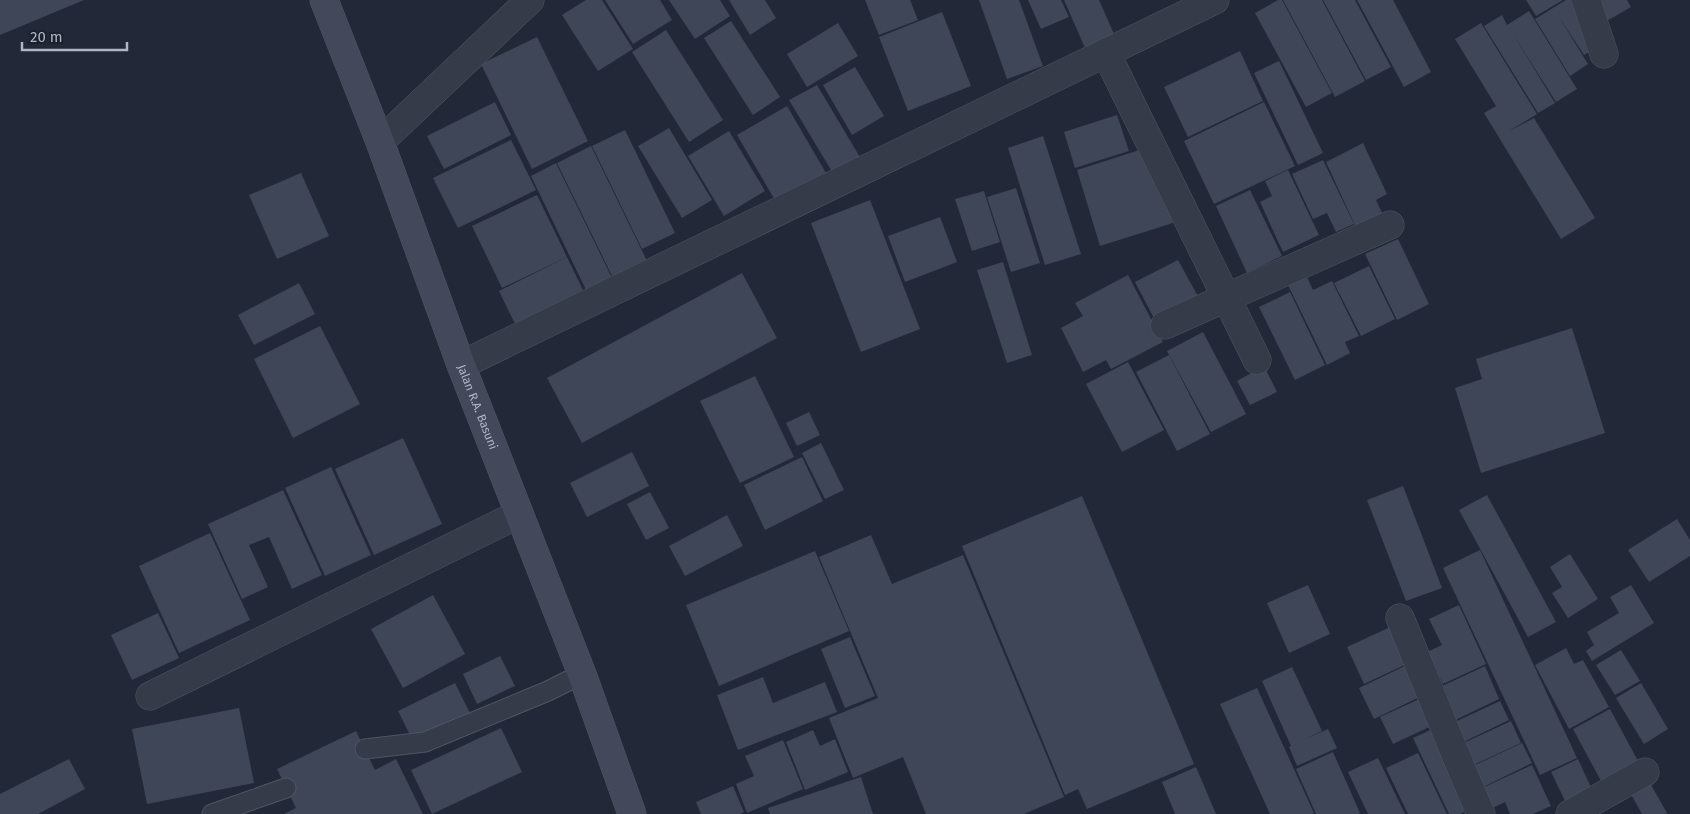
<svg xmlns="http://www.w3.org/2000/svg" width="1690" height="814" viewBox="0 0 1690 814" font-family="'Fira Sans',sans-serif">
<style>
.building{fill:#3e4657}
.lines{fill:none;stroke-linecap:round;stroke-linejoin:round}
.lane-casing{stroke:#505562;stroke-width:21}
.street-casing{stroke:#505562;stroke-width:29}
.secondary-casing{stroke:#505562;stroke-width:29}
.lane{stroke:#353b48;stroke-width:19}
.street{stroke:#353b48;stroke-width:28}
.secondary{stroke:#43495a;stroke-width:28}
.labels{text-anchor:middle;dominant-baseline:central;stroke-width:4.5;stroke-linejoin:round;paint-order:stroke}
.street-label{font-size:12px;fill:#b0b5c4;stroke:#1b202c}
</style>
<rect width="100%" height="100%" fill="#222837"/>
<g class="building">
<polygon points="0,0 84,0 0,35"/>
<polygon points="586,0 602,0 633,49 598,71 562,15"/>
<polygon points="605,0 660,0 672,20 633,44"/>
<polygon points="669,0 720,0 730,16 695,39"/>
<polygon points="729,0 765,0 776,18 750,35"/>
<polygon points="865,0 910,0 918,20 879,35"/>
<polygon points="979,0 1019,0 1043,66 1007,79"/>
<polygon points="1028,0 1061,0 1069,17 1041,29"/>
<polygon points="1064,0 1099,0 1118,43 1089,57"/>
<polygon points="1278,0 1282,0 1332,93 1306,107 1255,13"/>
<polygon points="1283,0 1322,0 1365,81 1335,97"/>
<polygon points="1323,0 1355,0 1391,67 1366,80"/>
<polygon points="1357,0 1393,0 1431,72 1404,87"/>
<polygon points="1526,0 1563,0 1536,16"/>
<polygon points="1566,0 1571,0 1599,46 1584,55 1559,17 1588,64 1570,76 1535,19"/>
<polygon points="1592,0 1627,0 1631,7 1605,22"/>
<polygon points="1529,11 1577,89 1556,102 1513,34 1555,103 1538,113 1484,26 1502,15 1507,25"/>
<polygon points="942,12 971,86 908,111 879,37"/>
<polygon points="731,21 780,97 753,115 704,38"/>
<polygon points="838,23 858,56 807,87 787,54"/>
<polygon points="1481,23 1537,114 1509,131 1534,118 1595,218 1561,239 1484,113 1496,106 1455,39"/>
<polygon points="666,30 723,120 689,142 632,52"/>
<polygon points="537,37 588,141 532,169 481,64"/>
<polygon points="1240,51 1263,101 1188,137 1164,87"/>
<polygon points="1279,61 1323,153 1298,165 1254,73"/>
<polygon points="855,67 884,116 852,135 823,85"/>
<polygon points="817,85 861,159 834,175 789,100"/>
<polygon points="495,102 511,135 444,169 427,136"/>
<polygon points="1264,102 1295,166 1214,204 1184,141"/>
<polygon points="787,106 826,173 776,202 737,135"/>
<polygon points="1117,115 1129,151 1075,168 1064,132"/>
<polygon points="669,128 712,200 682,218 638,146"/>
<polygon points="625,130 675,233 642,249 592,146"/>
<polygon points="729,131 765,191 724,216 688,156"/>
<polygon points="1043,136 1081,254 1045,265 1008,148"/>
<polygon points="511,140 536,190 458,228 433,178"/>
<polygon points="1363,143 1387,194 1376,200 1385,219 1358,232 1326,162"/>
<polygon points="591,146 647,261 613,278 557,163"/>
<polygon points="1149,147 1173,223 1100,246 1077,170"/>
<polygon points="1323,160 1354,224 1336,232 1327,213 1313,219 1292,174"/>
<polygon points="556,163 612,278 586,290 531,176"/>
<polygon points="1288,170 1319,235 1283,252 1260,202 1272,196 1265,181"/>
<polygon points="301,173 329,236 277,259 249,195"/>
<polygon points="1016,188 1040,263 1011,272 987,197"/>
<polygon points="1250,190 1282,256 1247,273 1216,206"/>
<polygon points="984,191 1000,242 972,251 955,199"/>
<polygon points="537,195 567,257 502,288 472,226"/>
<polygon points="870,200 920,329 861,352 811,223"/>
<polygon points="940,217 957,262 905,282 888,236"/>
<polygon points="1398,239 1429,304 1397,320 1365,254"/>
<polygon points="567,257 584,292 515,324 499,291"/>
<polygon points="1178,260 1200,300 1157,324 1135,282"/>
<polygon points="1003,262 1032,355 1007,363 977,270"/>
<polygon points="1369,266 1395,319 1361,336 1334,283"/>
<polygon points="1303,268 1313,290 1332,281 1359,336 1345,342 1350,353 1327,365 1284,277"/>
<polygon points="742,273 777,338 582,443 547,378"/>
<polygon points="1128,275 1163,342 1111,369 1106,360 1083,372 1061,328 1083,316 1075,303"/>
<polygon points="299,283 315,314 254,345 238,315"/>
<polygon points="1290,292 1325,365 1295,380 1259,307"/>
<polygon points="320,326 360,404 293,438 254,359"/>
<polygon points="1572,328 1605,433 1481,473 1455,388 1482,379 1476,359"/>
<polygon points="1203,332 1246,414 1211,432 1167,351"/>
<polygon points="1169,355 1210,434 1177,451 1136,372"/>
<polygon points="1128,362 1164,430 1122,452 1086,384"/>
<polygon points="1264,366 1277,392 1250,405 1237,381"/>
<polygon points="755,376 794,457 740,483 700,401"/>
<polygon points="809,412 820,435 797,446 786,423"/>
<polygon points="403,438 442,524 374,555 335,469"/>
<polygon points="821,443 844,490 825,499 802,453"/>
<polygon points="632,452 649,486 587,517 570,483"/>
<polygon points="802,457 823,501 765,530 744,485"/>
<polygon points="331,467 371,555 325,576 285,488"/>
<polygon points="1403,486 1442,588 1406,601 1367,500"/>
<polygon points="283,490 322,575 292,589 269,537 249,545 268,587 242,599 208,524"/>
<polygon points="650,492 669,528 646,540 627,504"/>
<polygon points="1487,495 1556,622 1528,637 1459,510"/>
<polygon points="1082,496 1194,764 1087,809 1078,789 1065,795 962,546"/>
<polygon points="727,515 743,546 685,576 669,546"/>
<polygon points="1677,519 1690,540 1690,556 1649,582 1628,550"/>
<polygon points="210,533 250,620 179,653 139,566"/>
<polygon points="871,535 892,584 963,555 1064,797 1024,814 926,814 903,757 853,778 829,718 878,698 819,557"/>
<polygon points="1480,550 1577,758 1540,775 1443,568"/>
<polygon points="815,551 849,631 719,686 686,605"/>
<polygon points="1570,554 1598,599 1568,618 1552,593 1562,587 1550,567"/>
<polygon points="1308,585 1330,634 1289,653 1267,603"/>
<polygon points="1631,585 1654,623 1592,661 1586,651 1594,645 1587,632 1619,613 1610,597"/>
<polygon points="433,595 465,654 403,688 371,629"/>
<polygon points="1459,605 1486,664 1443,684 1427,652 1442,645 1429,619"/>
<polygon points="158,613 179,658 132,680 111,635"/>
<polygon points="1399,623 1415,660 1364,684 1347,647"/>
<polygon points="850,637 875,696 845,708 821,649"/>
<polygon points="1566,648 1574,664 1583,660 1609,707 1569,729 1535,665"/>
<polygon points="1621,650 1640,681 1615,695 1596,665"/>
<polygon points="500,656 515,686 477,704 463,674"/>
<polygon points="1415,661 1430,692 1374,719 1359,688"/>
<polygon points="1485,666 1499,699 1445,725 1440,687"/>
<polygon points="1292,667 1322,731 1303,740 1328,729 1337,748 1297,766 1289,747 1291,746 1262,681"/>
<polygon points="763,677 773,703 825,682 837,712 738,750 717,695"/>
<polygon points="455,683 470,713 413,741 398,711"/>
<polygon points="1641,683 1668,729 1644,744 1616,698"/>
<polygon points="1257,688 1314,813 1312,814 1270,814 1220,704"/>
<polygon points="1428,695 1440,722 1393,744 1380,717"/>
<polygon points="1500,701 1509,720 1453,747 1444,727"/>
<polygon points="239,708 254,783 147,804 132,729"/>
<polygon points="1610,709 1638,761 1601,781 1573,729"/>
<polygon points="1511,721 1521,743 1467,768 1457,746"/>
<polygon points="1439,726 1477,806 1460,814 1449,814 1413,738"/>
<polygon points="501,728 522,772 432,814 411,770"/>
<polygon points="813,730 820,746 835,739 848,772 805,790 786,742"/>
<polygon points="356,731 375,770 396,759 423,814 284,814 296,808 277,769"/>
<polygon points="783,740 803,789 747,813 736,784 754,776 745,756"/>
<polygon points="1522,743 1532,763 1481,788 1471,767"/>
<polygon points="1333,752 1360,813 1358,814 1316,814 1296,769"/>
<polygon points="1418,753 1447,814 1408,814 1386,768"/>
<polygon points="1378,758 1405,814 1368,814 1348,772"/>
<polygon points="69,759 85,789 38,814 0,814 0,794"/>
<polygon points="1578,759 1594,794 1568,807 1551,772"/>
<polygon points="1532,765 1551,806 1533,814 1510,814 1505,802 1490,809 1480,789"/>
<polygon points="1196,767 1216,814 1175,814 1162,782"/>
<polygon points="1646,776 1667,813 1665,814 1642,814 1627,787"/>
<polygon points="861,777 873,814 770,814 768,808"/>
<polygon points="733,786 744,812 740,814 701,814 696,802"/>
</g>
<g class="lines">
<g class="lane-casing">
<g id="lane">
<polyline points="365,749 425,742 548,691 582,674"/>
<polyline points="212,814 286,788"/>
</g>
</g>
<g class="street-casing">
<g id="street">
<polyline points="1586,0 1604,54"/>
<polyline points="1106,53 1257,360"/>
<polyline points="380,142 530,0"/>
<polyline points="1165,325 1390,225"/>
<polyline points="461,365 1215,0"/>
<path d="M 1400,618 C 1427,684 1452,749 1481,814"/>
<polyline points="150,696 519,514"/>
<polyline points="1570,814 1645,772"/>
</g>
</g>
<g class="secondary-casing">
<g id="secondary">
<path id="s1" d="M 324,0 L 380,142 L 461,365 L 582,674 L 632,814"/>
</g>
</g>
<use href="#lane" class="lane"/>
<use href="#street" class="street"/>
<use href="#secondary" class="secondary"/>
</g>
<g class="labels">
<g class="street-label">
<text stroke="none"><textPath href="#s1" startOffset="435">Jalan R.A. Basuni</textPath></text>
</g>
</g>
<path d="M22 42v8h105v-8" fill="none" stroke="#b0b5c4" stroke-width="2.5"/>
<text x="30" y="42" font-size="15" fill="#b0b5c4" stroke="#1b202c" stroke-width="4" paint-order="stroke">20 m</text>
</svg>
